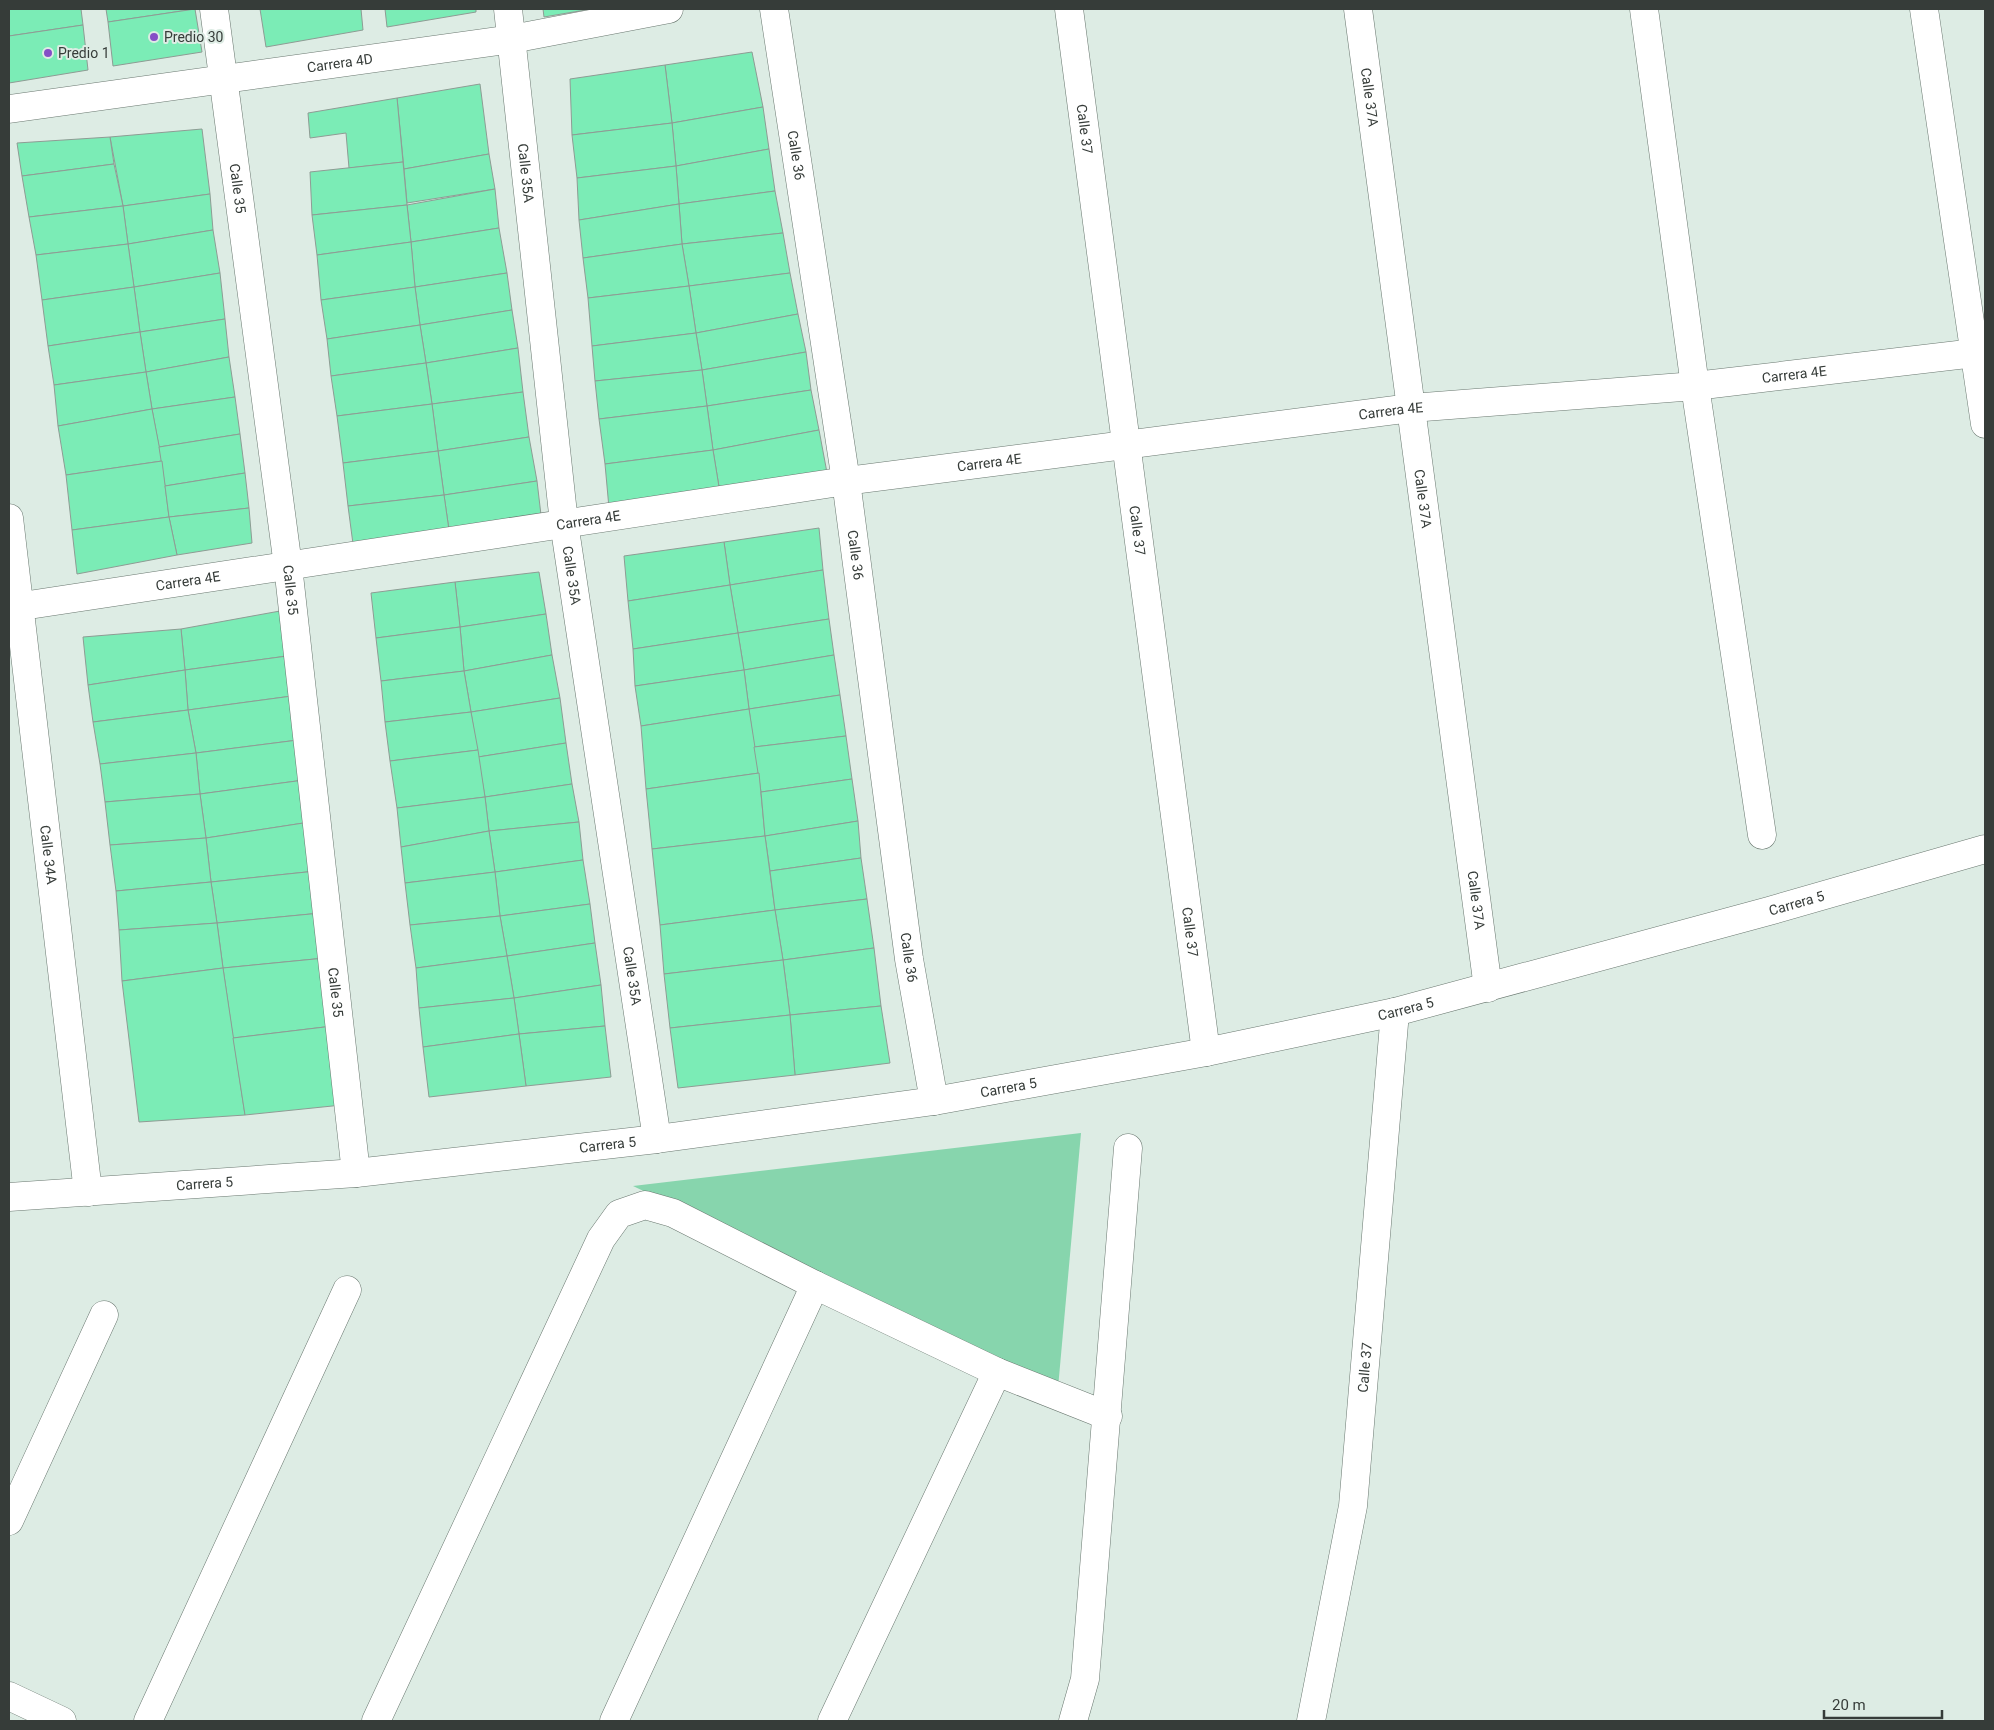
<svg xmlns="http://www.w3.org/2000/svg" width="1994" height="1730" viewBox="0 0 1994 1730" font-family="Roboto,sans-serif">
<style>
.green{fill:#87d5ad}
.building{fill:#7becb6;stroke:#8e9c94}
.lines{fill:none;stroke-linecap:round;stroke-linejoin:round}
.street-casing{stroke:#6a7870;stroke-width:29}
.secondary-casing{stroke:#6a7870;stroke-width:29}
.street{stroke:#fff;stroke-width:28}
.secondary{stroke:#fff;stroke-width:28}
.poi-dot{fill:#854fc6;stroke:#ddece4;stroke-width:2}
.labels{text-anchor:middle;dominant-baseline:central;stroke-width:4;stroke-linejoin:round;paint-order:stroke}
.poi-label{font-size:14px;fill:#363c39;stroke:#ddece4;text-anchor:start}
.street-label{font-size:14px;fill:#363c39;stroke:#ddece4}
</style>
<rect width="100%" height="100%" fill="#ddece4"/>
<polygon class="green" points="1081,1133 1058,1388 633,1186"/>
<g class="building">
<polygon points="9,9 81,9 83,25 9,36"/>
<polygon points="106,9 195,9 108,22"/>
<polygon points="195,9 202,52 113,66 108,22"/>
<polygon points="260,9 361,9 363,30 266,47"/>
<polygon points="385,9 476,9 476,12 387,27"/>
<polygon points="543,9 591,9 544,17"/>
<polygon points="83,25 88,70 9,83 9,36"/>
<polygon points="752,52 763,107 672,123 665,65"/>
<polygon points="665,65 672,123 572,135 570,79"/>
<polygon points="480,84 489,154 404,169 397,98"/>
<polygon points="397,98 403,162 349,168 346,133 310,138 308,113"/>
<polygon points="763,107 769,149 676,166 672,123"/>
<polygon points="672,123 676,166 577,178 572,135"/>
<polygon points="202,129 210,194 123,206 110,137"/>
<polygon points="110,137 114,164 22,176 17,143"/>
<polygon points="769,149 775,191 679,204 676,166"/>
<polygon points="489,154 495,189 407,203 404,169"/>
<polygon points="403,162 407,205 312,215 310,172"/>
<polygon points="114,164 123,206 29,217 22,176"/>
<polygon points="676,166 679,204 579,220 577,178"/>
<polygon points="495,189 499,228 411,242 407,205"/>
<polygon points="775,191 783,233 682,244 679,204"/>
<polygon points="210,194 213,230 128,244 123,206"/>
<polygon points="679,204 682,244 583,258 579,220"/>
<polygon points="407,205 411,242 317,255 312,215"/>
<polygon points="123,206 128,244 36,255 29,217"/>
<polygon points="499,228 507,273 415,287 411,242"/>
<polygon points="213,230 220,273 134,287 128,244"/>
<polygon points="783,233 790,273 689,286 682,244"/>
<polygon points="411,242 415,287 321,300 317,255"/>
<polygon points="128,244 134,287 42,300 36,255"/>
<polygon points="682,244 689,286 588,298 583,258"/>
<polygon points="220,273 225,319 140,332 134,287"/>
<polygon points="507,273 512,310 420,325 415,287"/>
<polygon points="790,273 798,314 696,333 689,286"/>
<polygon points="689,286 696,333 592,346 588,298"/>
<polygon points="134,287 140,332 48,346 42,300"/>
<polygon points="415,287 420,325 327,339 321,300"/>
<polygon points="512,310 518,348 426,363 420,325"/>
<polygon points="798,314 806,352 702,370 696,333"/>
<polygon points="225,319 229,357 146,372 140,332"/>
<polygon points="420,325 426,363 331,376 327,339"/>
<polygon points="140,332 146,372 54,385 48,346"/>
<polygon points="696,333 702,370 595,381 592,346"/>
<polygon points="518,348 523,392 432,404 426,363"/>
<polygon points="806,352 811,390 707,406 702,370"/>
<polygon points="229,357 235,397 152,409 146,372"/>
<polygon points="426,363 432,404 337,416 331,376"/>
<polygon points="702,370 707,406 599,419 595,381"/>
<polygon points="146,372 152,409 58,426 54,385"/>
<polygon points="811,390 819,430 713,450 707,406"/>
<polygon points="523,392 529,437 438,451 432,404"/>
<polygon points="235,397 240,434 159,447 152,409"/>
<polygon points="432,404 438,451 343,463 337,416"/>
<polygon points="707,406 713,450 605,464 599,419"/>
<polygon points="152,409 162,461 66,475 58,426"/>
<polygon points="819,430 828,478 720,493 713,450"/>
<polygon points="240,434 245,473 165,486 159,447"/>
<polygon points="529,437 537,481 444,495 438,451"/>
<polygon points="713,450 720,493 609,508 605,464"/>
<polygon points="438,451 444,495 348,506 343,463"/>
<polygon points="162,461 169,517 72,530 66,475"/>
<polygon points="245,473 249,508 169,517 165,486"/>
<polygon points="537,481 541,515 449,530 444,495"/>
<polygon points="444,495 449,530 353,544 348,506"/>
<polygon points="249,508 252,543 177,555 169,517"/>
<polygon points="169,517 177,555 77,574 72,530"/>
<polygon points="819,528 823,570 730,585 724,542"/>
<polygon points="724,542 730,585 628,601 624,556"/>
<polygon points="823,570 829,619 738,633 730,585"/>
<polygon points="539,572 546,614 460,627 455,582"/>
<polygon points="455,582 460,627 376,638 371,593"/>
<polygon points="730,585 738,633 633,649 628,601"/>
<polygon points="280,611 287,656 185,670 181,629"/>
<polygon points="546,614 552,655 464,671 460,627"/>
<polygon points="829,619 834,655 744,670 738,633"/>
<polygon points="460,627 464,671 381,681 376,638"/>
<polygon points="181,629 185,670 88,685 83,637"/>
<polygon points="738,633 744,670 635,686 633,649"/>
<polygon points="552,655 560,698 471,712 464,671"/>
<polygon points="834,655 840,695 749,709 744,670"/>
<polygon points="287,656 292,696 188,710 185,670"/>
<polygon points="185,670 188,710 93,722 88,685"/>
<polygon points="744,670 749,709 641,726 635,686"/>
<polygon points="464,671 471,712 385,722 381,681"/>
<polygon points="840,695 846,736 754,747 749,709"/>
<polygon points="292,696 298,740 196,753 188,710"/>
<polygon points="560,698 566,743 478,757 471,712"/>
<polygon points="749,709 759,773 646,789 641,726"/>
<polygon points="188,710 196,753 100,764 93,722"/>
<polygon points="471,712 478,750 390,761 385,722"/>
<polygon points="846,736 852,779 761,792 754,747"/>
<polygon points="298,740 304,780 200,794 196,753"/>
<polygon points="566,743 572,784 485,797 478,757"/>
<polygon points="478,750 485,797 397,808 390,761"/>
<polygon points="196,753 200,794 105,802 100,764"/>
<polygon points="759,773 765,836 652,849 646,789"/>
<polygon points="852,779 858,821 765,836 761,792"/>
<polygon points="304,780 310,822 206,838 200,794"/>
<polygon points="572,784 579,822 489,831 485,797"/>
<polygon points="200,794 206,838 110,845 105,802"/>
<polygon points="485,797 489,831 401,847 397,808"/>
<polygon points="858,821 861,858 770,871 765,836"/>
<polygon points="310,822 316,871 211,882 206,838"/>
<polygon points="579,822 583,860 495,872 489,831"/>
<polygon points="489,831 495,872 405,883 401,847"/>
<polygon points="765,836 775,910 660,925 652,849"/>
<polygon points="206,838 211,882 116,891 110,845"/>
<polygon points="861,858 867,899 775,910 770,871"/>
<polygon points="583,860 590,904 500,916 495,872"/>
<polygon points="316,871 321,913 217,923 211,882"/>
<polygon points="495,872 500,916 410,925 405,883"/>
<polygon points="211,882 217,923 119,930 116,891"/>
<polygon points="867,899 874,948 783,960 775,910"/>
<polygon points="590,904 595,943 507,956 500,916"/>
<polygon points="775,910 783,960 664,974 660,925"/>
<polygon points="321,913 325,958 223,968 217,923"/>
<polygon points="500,916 507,956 416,968 410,925"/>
<polygon points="217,923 223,968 122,981 119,930"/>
<polygon points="595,943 601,985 514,998 507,956"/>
<polygon points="874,948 881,1006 790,1015 783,960"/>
<polygon points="507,956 514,998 419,1008 416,968"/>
<polygon points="325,958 333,1026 233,1038 223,968"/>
<polygon points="783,960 790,1015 670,1028 664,974"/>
<polygon points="223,968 245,1115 139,1122 122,981"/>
<polygon points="601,985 605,1026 519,1034 514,998"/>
<polygon points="514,998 519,1034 423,1047 419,1008"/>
<polygon points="881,1006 890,1063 795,1075 790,1015"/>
<polygon points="790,1015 795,1075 678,1088 670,1028"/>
<polygon points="333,1026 342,1105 245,1115 233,1038"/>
<polygon points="605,1026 611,1077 526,1086 519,1034"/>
<polygon points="519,1034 526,1086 429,1097 423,1047"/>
</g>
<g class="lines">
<g class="street-casing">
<g id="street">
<path id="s1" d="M 214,9 L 288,566 L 356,1173"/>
<path id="s2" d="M 508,9 L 564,523 L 657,1139"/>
<path id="s3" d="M 774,9 L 846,481 L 909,959 L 934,1101"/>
<path id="s4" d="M 1069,9 L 1206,1052"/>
<path id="s5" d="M 1358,9 L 1488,988"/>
<polyline points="1644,9 1695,386 1762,835"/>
<polyline points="1924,9 1985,424"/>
<path id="s6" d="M 9,109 L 512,39 L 669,9"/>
<path id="s7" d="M 9,518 L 88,1192"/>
<path id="s8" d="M 9,608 L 846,481 L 1411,408 L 1695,386 L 1975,353"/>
<polyline points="9,1521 104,1315"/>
<polyline points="9,1696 62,1721"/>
<polyline points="148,1721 347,1290"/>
<polyline points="376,1721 601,1239 619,1214 645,1205 673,1213 815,1285 997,1372 1108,1416"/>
<polyline points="614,1721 815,1285"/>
<polyline points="832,1721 997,1372"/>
<polyline points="1073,1721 1085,1679 1128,1148"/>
<path id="s9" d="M 1311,1721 L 1353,1506 L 1395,1012"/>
</g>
</g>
<g class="secondary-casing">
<g id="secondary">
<path id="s10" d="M 9,1197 L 356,1173 L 657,1139 L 934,1101 L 1206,1052 L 1395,1012 L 1769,911 L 1985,849"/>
</g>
</g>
<use href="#street" class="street"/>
<use href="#secondary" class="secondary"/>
</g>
<g class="poi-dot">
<circle cx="154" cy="37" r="5"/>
<circle cx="48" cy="53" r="5"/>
</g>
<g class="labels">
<g class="poi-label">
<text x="164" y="37">Predio 30</text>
<text x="58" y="53">Predio 1</text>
</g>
<g class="street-label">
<text stroke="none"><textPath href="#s6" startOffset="334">Carrera 4D</textPath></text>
<text stroke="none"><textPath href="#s5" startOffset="89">Calle 37A</textPath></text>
<text stroke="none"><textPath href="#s4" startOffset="121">Calle 37</textPath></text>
<text stroke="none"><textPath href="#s3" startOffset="148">Calle 36</textPath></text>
<text stroke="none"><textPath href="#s2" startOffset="165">Calle 35A</textPath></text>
<text stroke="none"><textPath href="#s1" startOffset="181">Calle 35</textPath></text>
<text stroke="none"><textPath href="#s8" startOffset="1801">Carrera 4E</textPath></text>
<text stroke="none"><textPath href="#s8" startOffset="1396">Carrera 4E</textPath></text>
<text stroke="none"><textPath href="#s8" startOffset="991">Carrera 4E</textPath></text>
<text stroke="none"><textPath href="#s5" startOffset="494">Calle 37A</textPath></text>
<text stroke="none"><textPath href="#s8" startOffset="586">Carrera 4E</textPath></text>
<text stroke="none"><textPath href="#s4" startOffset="526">Calle 37</textPath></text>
<text stroke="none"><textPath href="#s3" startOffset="552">Calle 36</textPath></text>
<text stroke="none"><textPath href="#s2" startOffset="570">Calle 35A</textPath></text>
<text stroke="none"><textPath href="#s8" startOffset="181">Carrera 4E</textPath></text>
<text stroke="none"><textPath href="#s1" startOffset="586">Calle 35</textPath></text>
<text stroke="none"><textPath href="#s7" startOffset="339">Calle 34A</textPath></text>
<text stroke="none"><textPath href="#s5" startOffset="899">Calle 37A</textPath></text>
<text stroke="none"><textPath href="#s10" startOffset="1816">Carrera 5</textPath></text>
<text stroke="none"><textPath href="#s4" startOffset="931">Calle 37</textPath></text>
<text stroke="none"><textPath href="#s3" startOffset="958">Calle 36</textPath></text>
<text stroke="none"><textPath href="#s2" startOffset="975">Calle 35A</textPath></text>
<text stroke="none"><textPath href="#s1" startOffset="991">Calle 35</textPath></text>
<text stroke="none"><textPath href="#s10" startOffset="1411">Carrera 5</textPath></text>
<text stroke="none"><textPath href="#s10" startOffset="1006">Carrera 5</textPath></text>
<text stroke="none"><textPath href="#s10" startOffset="601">Carrera 5</textPath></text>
<text stroke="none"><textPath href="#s10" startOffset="196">Carrera 5</textPath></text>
<text stroke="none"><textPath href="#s9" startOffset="358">Calle 37</textPath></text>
</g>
</g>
<rect width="1994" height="1730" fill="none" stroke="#363c39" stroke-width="20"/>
<path d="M1824 1710v8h118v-8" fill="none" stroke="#363c39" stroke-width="2.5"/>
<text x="1832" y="1710" font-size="15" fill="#363c39" stroke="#ddece4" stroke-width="4" paint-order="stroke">20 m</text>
</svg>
